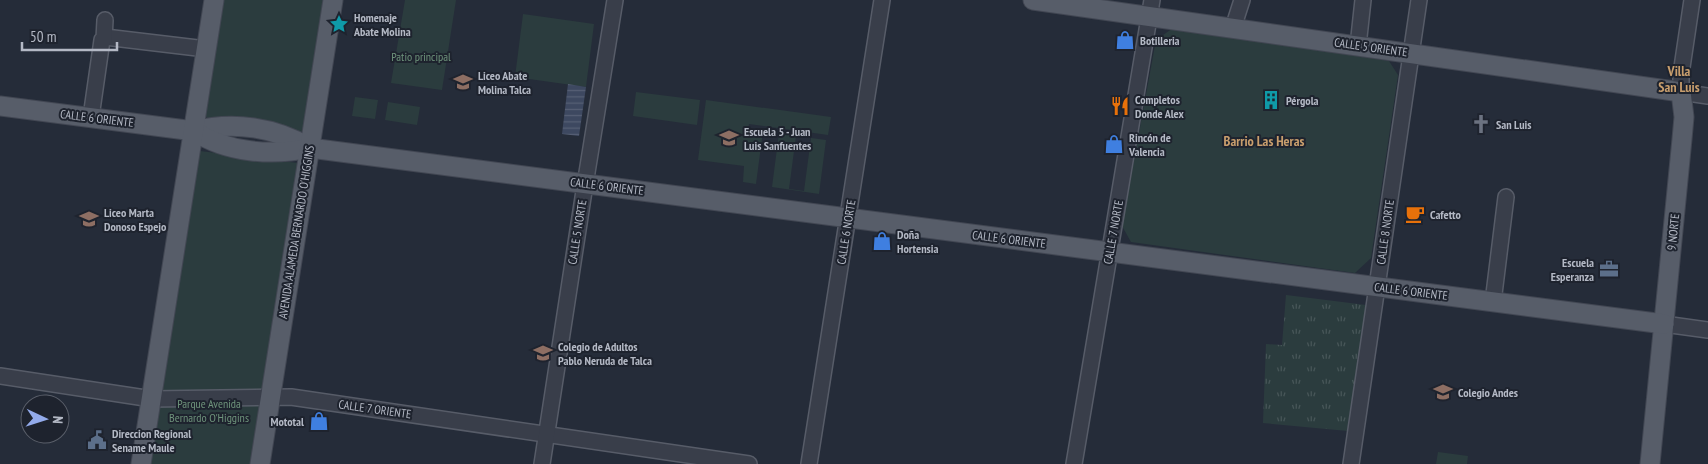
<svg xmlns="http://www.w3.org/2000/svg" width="1708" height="464" viewBox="0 0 1708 464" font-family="'PT Sans Narrow',sans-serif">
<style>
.grass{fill:url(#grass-tufts)}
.green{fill:#2b3c3e}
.water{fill:url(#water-rules)}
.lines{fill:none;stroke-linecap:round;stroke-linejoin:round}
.minor-casing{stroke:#575c68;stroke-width:18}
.major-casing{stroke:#424753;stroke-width:21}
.minor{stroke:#393e4a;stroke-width:15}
.major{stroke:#575d69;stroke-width:19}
.labels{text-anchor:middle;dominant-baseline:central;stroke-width:4;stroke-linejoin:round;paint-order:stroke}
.poi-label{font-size:12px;font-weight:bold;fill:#b4b9c5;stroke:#1e232e;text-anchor:start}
.street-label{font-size:12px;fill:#b4b9c5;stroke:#1e232e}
.park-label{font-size:12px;fill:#6e937b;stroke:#1e232e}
.neighbourhood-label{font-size:14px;font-weight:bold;fill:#c89e6d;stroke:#1e232e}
</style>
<defs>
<pattern id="grass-tufts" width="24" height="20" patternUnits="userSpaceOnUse" patternTransform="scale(1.25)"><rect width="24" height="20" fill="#2b3c3e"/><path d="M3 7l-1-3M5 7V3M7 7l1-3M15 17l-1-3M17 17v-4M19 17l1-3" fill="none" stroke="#475658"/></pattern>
<pattern id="water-rules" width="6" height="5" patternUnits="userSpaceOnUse" patternTransform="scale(1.25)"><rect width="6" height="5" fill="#3d4860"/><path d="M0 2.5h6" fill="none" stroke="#576075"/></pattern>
</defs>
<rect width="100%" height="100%" fill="#252c39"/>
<polygon class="grass" points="1286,295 1366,305 1348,431 1263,423 1266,344 1282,345"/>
<g class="green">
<polygon points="222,0 326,0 303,132 211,120 206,117 204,112"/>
<polygon points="405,0 456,0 442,90 391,83"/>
<polygon points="523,14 594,24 586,87 515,77"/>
<polygon points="1173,28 1389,61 1398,75 1371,258 1355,273 1131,242 1122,226 1156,40"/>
<polygon points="636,92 700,100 697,125 633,116"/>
<polygon points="355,97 378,100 375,119 352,116"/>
<polygon points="706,100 831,117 828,135 749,124 748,130 763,131 756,184 743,182 744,166 698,160"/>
<polygon points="388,102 420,107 417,125 385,120"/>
<polygon points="779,133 796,136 789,189 804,191 811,138 826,140 819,194 772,187"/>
<polygon points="200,151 298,163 253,464 148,464 198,154"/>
<polygon points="1438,452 1468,456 1467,464 1436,464"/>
</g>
<polygon class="water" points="568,84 586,87 579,136 562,134"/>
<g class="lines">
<g class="minor-casing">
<g id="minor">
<polyline points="1692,0 1681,74 1681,92 1708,96"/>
<polyline points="1233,28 1242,0"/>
<polyline points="104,39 105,37 206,49"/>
<polyline points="1358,46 1363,0"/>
<polyline points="91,117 102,40 104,39 105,20"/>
<polyline points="1493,302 1506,197"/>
<polyline points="1664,324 1708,330"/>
<polyline points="0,376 152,399 291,397 749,464"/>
<polyline points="542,464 584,191 615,0"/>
<polyline points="809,464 882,0"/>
<polyline points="1074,464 1152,0"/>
<polyline points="1351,464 1419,0"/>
</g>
</g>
<g class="major-casing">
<g id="major">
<polyline points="1033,0 1681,92 1684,117 1682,139 1650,464"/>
<path d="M 0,106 L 194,131 C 233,121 275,127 310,148"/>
<path d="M 194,131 C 227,153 272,156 310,148 L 1664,324"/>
<polyline points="141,464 214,0"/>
<polyline points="260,464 333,0"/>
</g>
</g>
<use href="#minor" class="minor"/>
<use href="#major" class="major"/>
</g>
<defs>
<g id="sight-bare" transform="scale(1.5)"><path d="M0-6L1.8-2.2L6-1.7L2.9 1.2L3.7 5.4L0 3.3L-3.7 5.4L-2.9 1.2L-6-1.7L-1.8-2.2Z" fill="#0f9aa8" stroke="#1e232e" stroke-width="2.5" paint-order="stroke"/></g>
<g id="shop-bare" transform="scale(1.5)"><path d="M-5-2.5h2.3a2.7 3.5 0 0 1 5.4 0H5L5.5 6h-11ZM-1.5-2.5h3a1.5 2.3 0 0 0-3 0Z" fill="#3f7fe0" stroke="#1e232e" stroke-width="2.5" paint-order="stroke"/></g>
<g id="school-bare" transform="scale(1.5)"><path d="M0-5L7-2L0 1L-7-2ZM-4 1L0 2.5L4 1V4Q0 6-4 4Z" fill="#8d6e63" stroke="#1e232e" stroke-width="2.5" paint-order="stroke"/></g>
<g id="building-bare" transform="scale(1.5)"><path d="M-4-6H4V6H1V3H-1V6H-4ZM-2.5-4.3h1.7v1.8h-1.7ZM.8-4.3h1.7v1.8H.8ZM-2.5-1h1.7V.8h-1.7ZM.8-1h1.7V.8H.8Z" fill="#0f9aa8" stroke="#1e232e" stroke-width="2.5" paint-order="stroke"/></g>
<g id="restaurant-bare" transform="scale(1.5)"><path d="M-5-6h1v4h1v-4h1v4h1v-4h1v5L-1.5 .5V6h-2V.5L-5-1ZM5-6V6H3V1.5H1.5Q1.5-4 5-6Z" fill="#e8710a" stroke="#1e232e" stroke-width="2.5" paint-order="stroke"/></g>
<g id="church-bare" transform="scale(1.5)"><path d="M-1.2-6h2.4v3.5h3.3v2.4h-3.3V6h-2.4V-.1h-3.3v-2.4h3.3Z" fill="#6b7280" stroke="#1e232e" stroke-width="2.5" paint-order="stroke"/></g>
<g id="cafe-bare" transform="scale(1.5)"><path d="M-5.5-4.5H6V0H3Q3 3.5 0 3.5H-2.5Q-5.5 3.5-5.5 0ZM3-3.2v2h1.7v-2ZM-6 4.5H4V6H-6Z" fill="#e8710a" stroke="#1e232e" stroke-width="2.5" paint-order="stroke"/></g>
<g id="office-bare" transform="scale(1.5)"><path d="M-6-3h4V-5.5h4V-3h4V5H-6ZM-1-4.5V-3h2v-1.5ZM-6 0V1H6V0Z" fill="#5c6f8a" stroke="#1e232e" stroke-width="2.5" paint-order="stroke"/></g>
<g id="civic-bare" transform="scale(1.5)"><path d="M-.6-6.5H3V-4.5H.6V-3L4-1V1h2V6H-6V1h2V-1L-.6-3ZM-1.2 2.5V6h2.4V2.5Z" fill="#5c6f8a" stroke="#1e232e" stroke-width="2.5" paint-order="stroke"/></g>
</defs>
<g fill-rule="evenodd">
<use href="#sight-bare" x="339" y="24"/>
<use href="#shop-bare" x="1125" y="40"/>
<use href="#school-bare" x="463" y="82"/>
<use href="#building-bare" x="1271" y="100"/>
<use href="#restaurant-bare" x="1120" y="106"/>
<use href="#church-bare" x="1481" y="124"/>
<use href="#school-bare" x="729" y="138"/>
<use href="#shop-bare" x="1114" y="144"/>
<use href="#cafe-bare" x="1415" y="214"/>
<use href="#school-bare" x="89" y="219"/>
<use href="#shop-bare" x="882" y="241"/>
<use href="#office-bare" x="1609" y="269"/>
<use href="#school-bare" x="543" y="353"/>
<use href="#school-bare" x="1443" y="392"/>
<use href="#shop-bare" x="319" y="421"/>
<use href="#civic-bare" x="97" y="440"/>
</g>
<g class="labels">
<g class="poi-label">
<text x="354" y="17">Homenaje<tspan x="354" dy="14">Abate Molina</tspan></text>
<text x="1140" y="40">Botilleria</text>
<text x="478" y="75">Liceo Abate<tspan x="478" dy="14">Molina Talca</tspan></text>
<text x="1135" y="99">Completos<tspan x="1135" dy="14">Donde Alex</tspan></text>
<text x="1286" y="100">Pérgola</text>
<text x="1496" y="124">San Luis</text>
<text x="744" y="131">Escuela 5 - Juan<tspan x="744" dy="14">Luis Sanfuentes</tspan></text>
<text x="1129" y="137">Rincón de<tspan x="1129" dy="14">Valencia</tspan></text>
<text x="104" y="212">Liceo Marta<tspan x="104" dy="14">Donoso Espejo</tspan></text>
<text x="1430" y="214">Cafetto</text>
<text x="897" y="234">Doña<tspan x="897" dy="14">Hortensia</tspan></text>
<text x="1594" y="262" text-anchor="end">Escuela<tspan x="1594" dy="14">Esperanza</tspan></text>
<text x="558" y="346">Colegio de Adultos<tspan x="558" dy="14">Pablo Neruda de Talca</tspan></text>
<text x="1458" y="392">Colegio Andes</text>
<text x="304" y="421" text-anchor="end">Mototal</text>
<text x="112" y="433">Direccion Regional<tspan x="112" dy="14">Sename Maule</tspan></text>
</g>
<g class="street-label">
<text transform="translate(1371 47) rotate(8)">CALLE 5 ORIENTE</text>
<text transform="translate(97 118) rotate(7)">CALLE 6 ORIENTE</text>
<text transform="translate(607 186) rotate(7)">CALLE 6 ORIENTE</text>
<text transform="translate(296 232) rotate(-81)">AVENIDA ALAMEDA BERNARDO O'HIGGINS</text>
<text transform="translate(577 232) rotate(-81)">CALLE 5 NORTE</text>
<text transform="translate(846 232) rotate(-81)">CALLE 6 NORTE</text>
<text transform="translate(1113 232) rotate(-80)">CALLE 7 NORTE</text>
<text transform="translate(1385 232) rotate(-82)">CALLE 8 NORTE</text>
<text transform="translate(1673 232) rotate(-84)">9 NORTE</text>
<text transform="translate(1009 239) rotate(7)">CALLE 6 ORIENTE</text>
<text transform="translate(1411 291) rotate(7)">CALLE 6 ORIENTE</text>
<text transform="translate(375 409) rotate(8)">CALLE 7 ORIENTE</text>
</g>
<g class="park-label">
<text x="421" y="56">Patio principal</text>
<text x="209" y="403">Parque Avenida<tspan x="209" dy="14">Bernardo O'Higgins</tspan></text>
</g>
<g class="neighbourhood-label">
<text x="1679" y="71">Villa<tspan x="1679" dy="16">San Luis</tspan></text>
<text x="1264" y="141">Barrio Las Heras</text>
</g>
</g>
<g transform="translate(45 419) rotate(94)"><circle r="24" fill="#1e232e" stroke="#5a5f6a"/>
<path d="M0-4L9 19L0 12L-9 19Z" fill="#93abeb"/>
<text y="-8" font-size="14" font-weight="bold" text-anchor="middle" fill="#b4b9c5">N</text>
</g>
<path d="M22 42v8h95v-8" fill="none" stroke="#b4b9c5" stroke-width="2.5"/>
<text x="30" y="42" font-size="15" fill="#b4b9c5" stroke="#1e232e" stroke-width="4" paint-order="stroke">50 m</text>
</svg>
